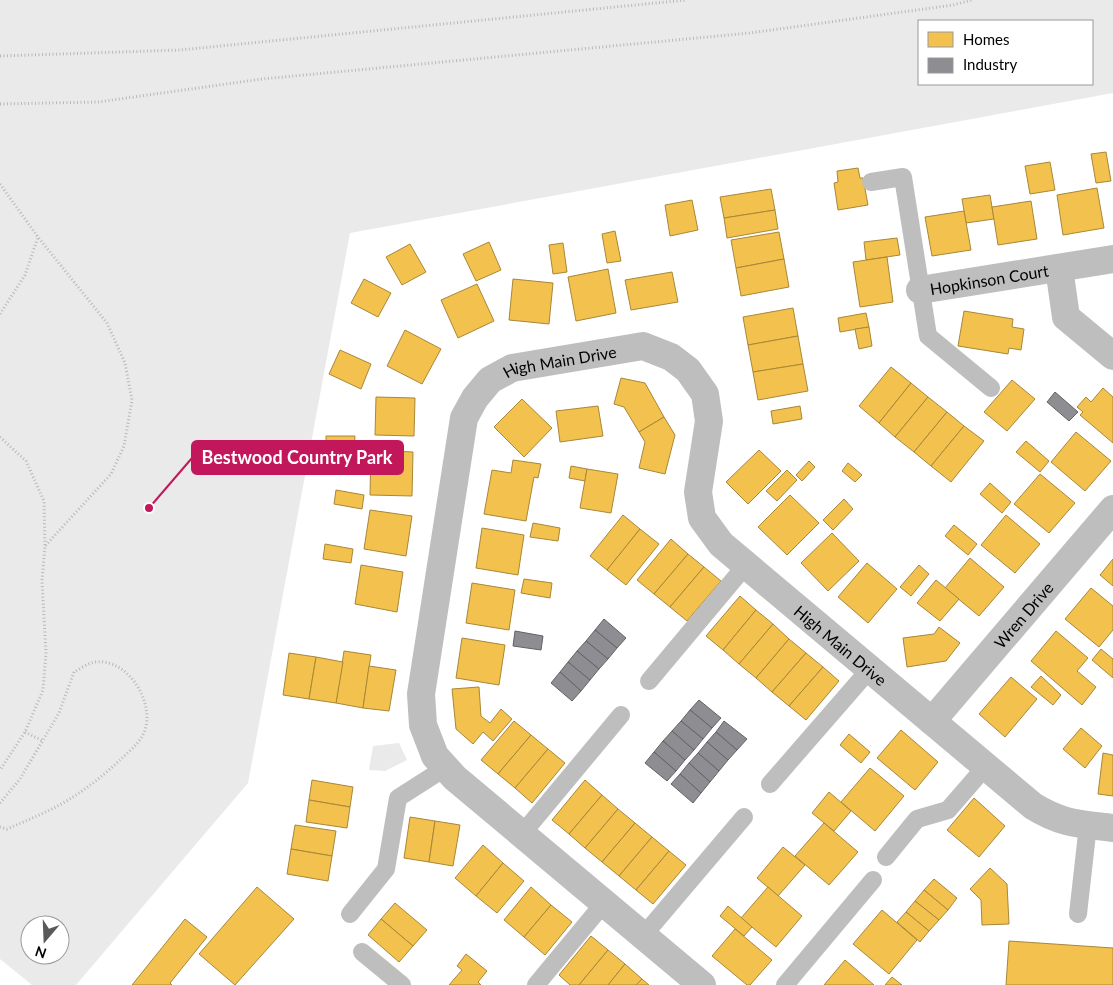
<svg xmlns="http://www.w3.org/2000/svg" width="1113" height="985" viewBox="0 0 1113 985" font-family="Lato,sans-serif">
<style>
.green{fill:#eaeaea;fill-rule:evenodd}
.homes{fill:#f2c14e;stroke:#a98737}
.industry{fill:#8d8d92;stroke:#636366}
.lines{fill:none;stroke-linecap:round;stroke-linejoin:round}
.path{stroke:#b8b8b8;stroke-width:3;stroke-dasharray:1 2.5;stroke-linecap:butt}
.lane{stroke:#bebebe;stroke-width:18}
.street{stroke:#bebebe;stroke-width:28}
.labels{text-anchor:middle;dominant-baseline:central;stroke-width:5;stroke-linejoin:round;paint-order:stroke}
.street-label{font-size:16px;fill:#000;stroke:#fff}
.leader{fill:none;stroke:#c2185b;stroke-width:2}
.callout-dot{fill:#c2185b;stroke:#fff;stroke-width:2}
.callout{fill:#c2185b;stroke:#c2185b;stroke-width:2}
.callout-label{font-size:18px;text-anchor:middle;font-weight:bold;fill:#fff}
</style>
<rect width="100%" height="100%" fill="#fff"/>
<g class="green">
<path d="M 0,0 L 1113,0 L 1113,93 L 350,233 L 248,783 L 76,985 L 32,985 L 0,959 ZM 919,21 L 1092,21 L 1092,84 L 919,84 ZM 30,925 L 60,925 L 60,955 L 30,955 Z"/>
<polygon points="399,743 407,760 385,771 369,770 373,746"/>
</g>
<g class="homes">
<polygon points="1106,152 1111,181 1096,183 1091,154"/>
<polygon points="1050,162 1055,190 1030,194 1025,166"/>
<polygon points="858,168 860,178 863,178 868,205 838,210 834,183 838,182 837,171"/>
<polygon points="1097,188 1104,228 1063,235 1057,195"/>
<polygon points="771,189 775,210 724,218 720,197"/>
<polygon points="990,195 994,219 966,223 962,199"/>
<polygon points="692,200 698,230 670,236 665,205"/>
<polygon points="1031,201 1037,239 998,245 992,207"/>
<polygon points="775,210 778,229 727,238 724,218"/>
<polygon points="964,211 971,250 932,256 925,217"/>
<polygon points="615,231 621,261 607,263 602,234"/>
<polygon points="779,232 784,259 736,268 731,240"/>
<polygon points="897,238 900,255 866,260 864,242"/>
<polygon points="489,242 501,270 476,281 463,254"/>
<polygon points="563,243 567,272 553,274 549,245"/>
<polygon points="410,244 426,272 402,285 386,257"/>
<polygon points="887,257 893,302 860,307 853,262"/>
<polygon points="784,259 789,287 741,296 736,268"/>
<polygon points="608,269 616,313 576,321 568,277"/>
<polygon points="672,272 678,302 631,310 625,280"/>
<polygon points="364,279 391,293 378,317 351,303"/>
<polygon points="513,279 553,283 549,324 509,320"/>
<polygon points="477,284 494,321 458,338 441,300"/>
<polygon points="793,308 798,336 748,345 743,317"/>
<polygon points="964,311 1013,319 1012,327 1024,329 1021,350 1009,348 1008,354 958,346"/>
<polygon points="866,313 869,327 840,332 838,318"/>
<polygon points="869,327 872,346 859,349 855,329"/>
<polygon points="405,330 441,349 422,384 387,366"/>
<polygon points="798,336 803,364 753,372 748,345"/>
<polygon points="340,350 371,364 361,389 329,374"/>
<polygon points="803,364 808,391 758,400 753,372"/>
<polygon points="891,367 911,383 879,423 859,406"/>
<polygon points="621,378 645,383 664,417 639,432 624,407 614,404"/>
<polygon points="1012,380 1035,399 1007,431 984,412"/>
<polygon points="911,383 928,397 895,437 879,423"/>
<polygon points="1103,388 1113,397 1113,443 1080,415 1083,412 1077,407 1086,397 1091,402"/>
<polygon points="376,397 415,398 414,436 375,435"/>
<polygon points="928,397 947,412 914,452 895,437"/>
<polygon points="522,399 552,428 524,457 494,427"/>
<polygon points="598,406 603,436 560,442 556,411"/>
<polygon points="800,406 802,419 773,424 771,411"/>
<polygon points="947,412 964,426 931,466 914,452"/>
<polygon points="664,417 675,435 665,474 639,468 645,442 639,432"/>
<polygon points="964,426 984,441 951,482 931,466"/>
<polygon points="1076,432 1111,461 1085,491 1051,462"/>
<polygon points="326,436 355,436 354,451 326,450"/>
<polygon points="1026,441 1049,461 1040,472 1016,452"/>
<polygon points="371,450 413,452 412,496 370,495"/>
<polygon points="759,450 781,471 748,504 726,482"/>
<polygon points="513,460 541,464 538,478 534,477 526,521 484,514 492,470 511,473"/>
<polygon points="809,461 815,467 802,481 796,475"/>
<polygon points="848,463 862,475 855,482 842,471"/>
<polygon points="571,466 587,469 585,481 569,478"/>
<polygon points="587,469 618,474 611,513 580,508"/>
<polygon points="787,470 797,480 777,501 766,491"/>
<polygon points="1040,474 1075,503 1049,533 1014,504"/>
<polygon points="990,483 1011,502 1002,513 980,494"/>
<polygon points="336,490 364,495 362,509 334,504"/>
<polygon points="790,495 819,523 787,555 758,527"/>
<polygon points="844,499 853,509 833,530 823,520"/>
<polygon points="370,510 412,516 406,556 364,549"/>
<polygon points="623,515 640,529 607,570 590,556"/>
<polygon points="1006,515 1040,544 1015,573 981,545"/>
<polygon points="533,523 560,528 558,541 530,537"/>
<polygon points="954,525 977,544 968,555 945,536"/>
<polygon points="482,528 524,535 518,575 476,568"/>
<polygon points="640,529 659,544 626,585 607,570"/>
<polygon points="832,533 859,561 828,591 801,563"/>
<polygon points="671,539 688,554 654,594 637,580"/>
<polygon points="325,544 353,549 351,563 323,559"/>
<polygon points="688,554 704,567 670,607 654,594"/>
<polygon points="970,558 1004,587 979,616 945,588"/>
<polygon points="1113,559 1113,586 1100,575"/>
<polygon points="867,563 897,589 868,623 838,597"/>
<polygon points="361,565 403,572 397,612 355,604"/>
<polygon points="919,565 929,574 911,596 900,587"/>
<polygon points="704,567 721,581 687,621 670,607"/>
<polygon points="524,579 552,583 550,598 521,593"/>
<polygon points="936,580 959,599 940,621 917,603"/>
<polygon points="472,583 515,590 509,630 466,623"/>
<polygon points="1091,588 1113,606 1113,630 1099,647 1065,619"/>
<polygon points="740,596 756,610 723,650 706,636"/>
<polygon points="756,610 773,624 739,664 723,650"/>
<polygon points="773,624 789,639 756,678 739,664"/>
<polygon points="939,627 960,643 946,661 907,667 903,638 934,634"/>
<polygon points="1056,631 1088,658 1077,671 1096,687 1082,705 1031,661"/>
<polygon points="462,638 505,645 499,685 456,678"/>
<polygon points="789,639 806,653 772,692 756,678"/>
<polygon points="1101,649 1113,659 1113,678 1092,660"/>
<polygon points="344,651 371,655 363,708 336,703"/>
<polygon points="289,653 316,657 309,699 283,695"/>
<polygon points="806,653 823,667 789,706 772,692"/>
<polygon points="316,657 343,662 336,703 309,699"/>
<polygon points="369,666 396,670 389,711 363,708"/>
<polygon points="823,667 839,681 806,720 789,706"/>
<polygon points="1041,676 1061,695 1053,705 1031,687"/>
<polygon points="1011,677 1037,699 1005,737 979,714"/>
<polygon points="479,687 481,716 490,723 501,709 512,719 493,741 483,732 473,744 456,729 452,689"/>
<polygon points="514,721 531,735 498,774 481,760"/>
<polygon points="1081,728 1102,746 1085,768 1063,749"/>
<polygon points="901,730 938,762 915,790 877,758"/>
<polygon points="849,734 870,752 861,763 840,745"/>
<polygon points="531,735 548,749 515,788 498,774"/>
<polygon points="548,749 565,763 532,803 515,788"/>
<polygon points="1103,753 1113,755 1113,796 1098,794"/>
<polygon points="870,768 904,796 875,831 841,802"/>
<polygon points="312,780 353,787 350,807 309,800"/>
<polygon points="585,780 602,795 569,834 552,820"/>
<polygon points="829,792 851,811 834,831 812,813"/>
<polygon points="602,795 618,809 585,848 569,834"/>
<polygon points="974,798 1005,826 979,857 947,830"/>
<polygon points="309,800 350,807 347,828 306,822"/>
<polygon points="618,809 635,823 602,862 585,848"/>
<polygon points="410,817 435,821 429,862 404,858"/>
<polygon points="435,821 460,825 453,866 429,862"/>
<polygon points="635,823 652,837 619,876 602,862"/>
<polygon points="824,823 858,852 829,885 795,856"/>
<polygon points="295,825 336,831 332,856 291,849"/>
<polygon points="652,837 669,851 636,890 619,876"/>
<polygon points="483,845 503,863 476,896 455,878"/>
<polygon points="783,847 805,865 778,896 757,878"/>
<polygon points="291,849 332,856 328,881 287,874"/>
<polygon points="669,851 686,865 653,904 636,890"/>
<polygon points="503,863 524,881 497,913 476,896"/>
<polygon points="990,868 1007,884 1009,924 982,925 981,900 970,889"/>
<polygon points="934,879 957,898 948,910 924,890"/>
<polygon points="257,887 294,919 235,985 199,954"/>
<polygon points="531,887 551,905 524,937 504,920"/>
<polygon points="768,887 802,916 776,947 741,918"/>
<polygon points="924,890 948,910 939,920 915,901"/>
<polygon points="915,901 939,920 929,931 906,912"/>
<polygon points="395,903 427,930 413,946 381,919"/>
<polygon points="551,905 572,922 545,955 524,937"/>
<polygon points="728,906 752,927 744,936 720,916"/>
<polygon points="882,910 917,940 889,974 853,944"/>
<polygon points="906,912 929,931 920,942 897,922"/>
<polygon points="185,919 207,937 170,983 172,985 132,985"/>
<polygon points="381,919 413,946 399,962 368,935"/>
<polygon points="735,929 772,960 750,985 747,985 712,956"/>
<polygon points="591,936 608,950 579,985 570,985 559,975"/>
<polygon points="1009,941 1113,948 1113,985 1006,985"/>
<polygon points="608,950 625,964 608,985 579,985"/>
<polygon points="466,954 487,971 478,982 481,985 449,985 462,970 457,966"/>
<polygon points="845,960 874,985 824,985"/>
<polygon points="625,964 642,979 636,985 608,985"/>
<polygon points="892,977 902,985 885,985"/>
<polygon points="642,979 649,985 636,985"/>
</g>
<g class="industry">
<polygon points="1055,392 1078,412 1069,421 1047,402"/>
<polygon points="604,619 626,638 617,648 595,630"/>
<polygon points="595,630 617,648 608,659 586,641"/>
<polygon points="515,631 543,636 541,650 513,646"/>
<polygon points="586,641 608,659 599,669 577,651"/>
<polygon points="577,651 599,669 590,680 568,662"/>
<polygon points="568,662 590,680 581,691 560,672"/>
<polygon points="560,672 581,691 572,701 551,683"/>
<polygon points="699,700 721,718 712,728 690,710"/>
<polygon points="690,710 712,728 703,739 681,721"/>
<polygon points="681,721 703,739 694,750 672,731"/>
<polygon points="724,721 747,739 737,750 716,732"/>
<polygon points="672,731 694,750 685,760 663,741"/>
<polygon points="716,732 737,750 728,760 707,742"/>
<polygon points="663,741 685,760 676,771 654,752"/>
<polygon points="707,742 728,760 719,771 698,753"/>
<polygon points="654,752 676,771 667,781 645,763"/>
<polygon points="698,753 719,771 710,782 689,763"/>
<polygon points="689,763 710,782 701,793 680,774"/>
<polygon points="680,774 701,793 693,803 671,784"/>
</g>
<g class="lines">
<g class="path">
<polyline points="0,56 180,50 686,0"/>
<polyline points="0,104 98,102 262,79 750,33 953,5 972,0"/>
<polyline points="0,184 38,237 107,323 125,363 132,400 124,446 111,474 45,546"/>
<polyline points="0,314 25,275 38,237"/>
<polyline points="0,437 26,461 44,501 45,546 42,581 46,653 43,690 25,732 0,770"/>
<polyline points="25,732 43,741"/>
<path d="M 0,803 L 20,779 L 59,713 L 74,672 C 80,669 88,663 95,662 C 131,657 162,713 139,741 C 134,748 126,754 120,760 C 103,776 84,791 63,803 C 45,813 26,821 7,829 L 0,827"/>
</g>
<g class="lane">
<polyline points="871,182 903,177 928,336 991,388"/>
<polyline points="649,681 746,565"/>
<polyline points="770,784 870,669"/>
<polyline points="522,834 621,715"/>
<polyline points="886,857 917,819 948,810 986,766"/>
<polyline points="350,914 386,869 398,798 445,768"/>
<polyline points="1078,914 1088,825"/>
<polyline points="643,936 744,817"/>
<polyline points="362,952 402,985"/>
<polyline points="536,985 604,903"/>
<polyline points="785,985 873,880"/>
</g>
<g class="street">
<polyline points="1059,268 1066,317 1113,356"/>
<path id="s1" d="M 920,290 L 1113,259"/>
<path id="s2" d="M 932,721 L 1113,509"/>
<path id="s3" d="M 702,985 L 455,778 L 435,756 L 423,725 L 421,694 L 464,418 L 475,398 L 490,380 L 512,368 L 643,346 L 671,357 L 688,370 L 705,394 L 709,421 L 698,492 L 702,518 L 721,544 L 1033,806 C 1062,824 1080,824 1113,828"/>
</g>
</g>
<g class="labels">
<g class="street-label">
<text stroke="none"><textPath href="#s1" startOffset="70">Hopkinson Court</textPath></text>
<text stroke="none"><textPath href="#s3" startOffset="815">High Main Drive</textPath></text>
<text stroke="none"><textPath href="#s2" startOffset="140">Wren Drive</textPath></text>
<text stroke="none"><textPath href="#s3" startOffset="1295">High Main Drive</textPath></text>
</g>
</g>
<path class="leader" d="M149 508L192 458"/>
<circle class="callout-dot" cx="149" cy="508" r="5"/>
<rect class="callout" x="192" y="441" width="211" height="33" rx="5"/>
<g class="callout-label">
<text x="297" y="464">Bestwood Country Park</text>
</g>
<rect x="918" y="20" width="175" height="65" fill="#ffffff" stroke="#999999"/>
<rect x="928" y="32" width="25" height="15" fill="#f2c14e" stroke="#999999"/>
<text x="963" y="45" font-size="15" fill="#000000">Homes</text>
<rect x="928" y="58" width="25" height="15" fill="#8d8d92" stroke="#999999"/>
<text x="963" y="70" font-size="15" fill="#000000">Industry</text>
<g transform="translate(45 940) rotate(199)"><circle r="24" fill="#ffffff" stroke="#999999"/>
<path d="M0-4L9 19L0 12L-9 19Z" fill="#595959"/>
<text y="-8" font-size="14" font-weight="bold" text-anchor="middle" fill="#000000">N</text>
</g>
</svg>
